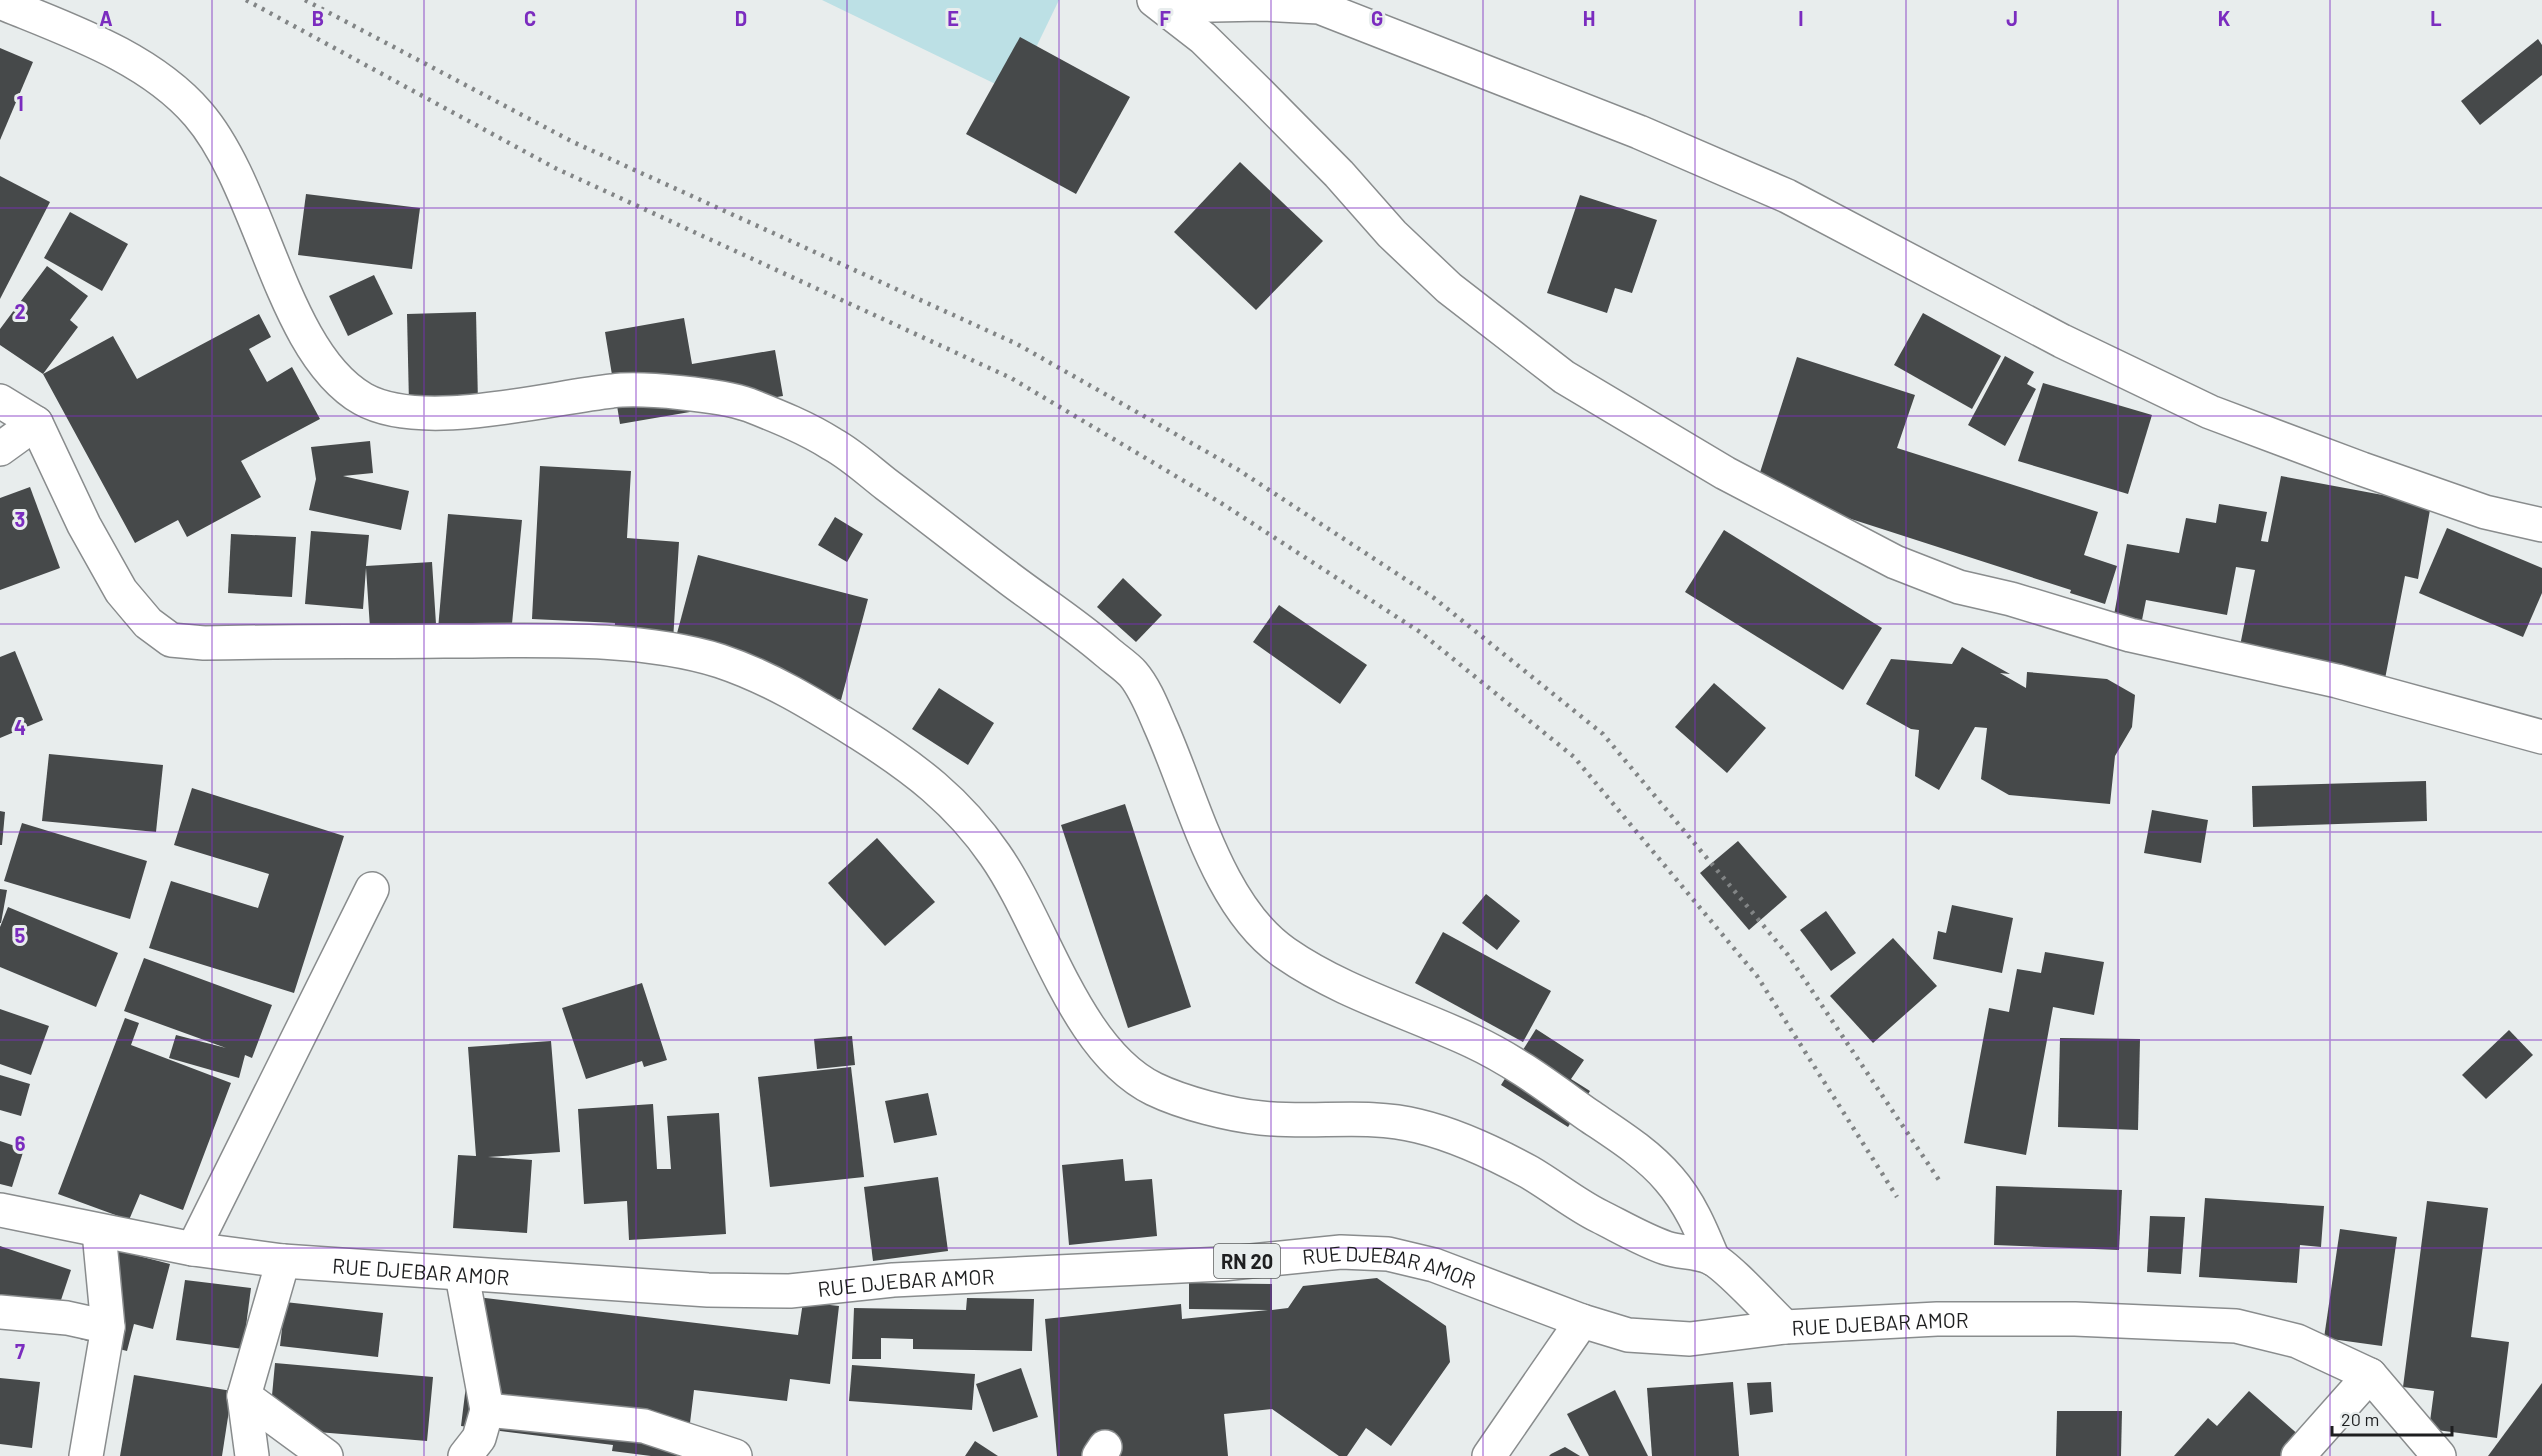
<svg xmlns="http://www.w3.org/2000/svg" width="2542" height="1456" viewBox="0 0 2542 1456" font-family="Barlow,sans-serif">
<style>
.green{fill:#bce0e5}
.building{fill:#46494a}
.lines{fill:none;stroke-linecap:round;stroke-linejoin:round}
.minor-casing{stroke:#898c8d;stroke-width:36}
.tertiary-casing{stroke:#898c8d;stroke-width:36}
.primary-casing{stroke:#898c8d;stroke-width:36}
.minor{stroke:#fff;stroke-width:33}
.tertiary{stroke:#fff;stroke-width:33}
.primary{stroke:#fff;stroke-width:33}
.rail{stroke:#828586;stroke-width:4.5;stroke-dasharray:3 6;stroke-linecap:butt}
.grid{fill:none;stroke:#7b2cbf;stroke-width:1.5;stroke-opacity:0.55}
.labels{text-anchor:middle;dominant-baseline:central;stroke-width:6;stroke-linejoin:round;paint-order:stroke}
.shield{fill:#e8eded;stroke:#5b5d5e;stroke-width:1.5}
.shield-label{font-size:20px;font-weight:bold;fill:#1e1f20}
.street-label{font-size:21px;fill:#1e1f20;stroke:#e8eded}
.grid-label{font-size:20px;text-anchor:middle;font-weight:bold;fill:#7b2cbf;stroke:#e8eded;stroke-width:6;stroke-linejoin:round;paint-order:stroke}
</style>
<rect width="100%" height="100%" fill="#e8eded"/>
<polygon class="green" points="822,0 1059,0 1014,93"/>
<g class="building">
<polygon points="1020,37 1130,97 1076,194 966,134"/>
<polygon points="2538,39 2542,45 2542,75 2480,125 2461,101"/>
<polygon points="0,48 33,62 0,140"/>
<polygon points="1240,162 1323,241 1256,310 1174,232"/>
<polygon points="0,176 50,202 0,299"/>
<polygon points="306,194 420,208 412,269 298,255"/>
<polygon points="1580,195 1657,220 1632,293 1615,288 1607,313 1547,293"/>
<polygon points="70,212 128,244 102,291 44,258"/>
<polygon points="47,266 88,296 70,320 78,327 43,374 113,336 137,379 259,314 271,337 249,349 267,382 292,367 320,419 241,461 261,497 187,537 178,520 135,543 43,374 0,345 0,329"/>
<polygon points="374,275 393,314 348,336 329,296"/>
<polygon points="476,312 478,403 409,404 407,314"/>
<polygon points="1923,313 2001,356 1972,409 1894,365"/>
<polygon points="684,318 692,364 775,350 783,396 620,424 605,332"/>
<polygon points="2005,356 2034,372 2027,384 2036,389 2005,446 1968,425"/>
<polygon points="1797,357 1915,395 1897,448 2098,512 2084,555 2117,566 2105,604 2070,593 2071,590 1755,488"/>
<polygon points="2043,383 2152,415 2128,494 2018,461"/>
<polygon points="370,441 373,473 343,476 409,491 401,530 309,510 316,479 311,447"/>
<polygon points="540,466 631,471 627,538 679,542 673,641 614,638 615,623 532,619"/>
<polygon points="2281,476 2431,504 2418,579 2405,576 2384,684 2238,656 2255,570 2236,567 2227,615 2146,600 2142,620 2114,615 2127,544 2179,553 2186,518 2216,523 2219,504 2267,512 2261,541 2268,542"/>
<polygon points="30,487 60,568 0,590 0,498"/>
<polygon points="448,514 522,520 511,634 438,629"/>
<polygon points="835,517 863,534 847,562 818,545"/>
<polygon points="2447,528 2542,568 2542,593 2523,637 2419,593"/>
<polygon points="1724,530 1882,628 1843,690 1685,592"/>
<polygon points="311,531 369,535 366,566 432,562 436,624 370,628 366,568 363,609 305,604"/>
<polygon points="231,534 296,537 292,597 228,593"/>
<polygon points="698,555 868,599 841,700 743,675 676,637"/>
<polygon points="1123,578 1162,615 1136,642 1097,607"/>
<polygon points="1279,605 1367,665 1340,704 1253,642"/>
<polygon points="1962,647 2010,674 2000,673 2026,688 2027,672 2107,679 2135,695 2132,727 2115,756 2110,804 2009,795 1981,779 1987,728 1975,727 1939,790 1915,776 1919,730 1911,729 1866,704 1891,659 1952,664"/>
<polygon points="15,651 43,720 0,738 0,657"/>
<polygon points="1714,683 1766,728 1727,773 1675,727"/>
<polygon points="939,688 994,723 968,765 912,729"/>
<polygon points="49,754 163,765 156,832 42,821"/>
<polygon points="2426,781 2427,821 2253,827 2252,786"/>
<polygon points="192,788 344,836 294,993 149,948 171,881 258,908 269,874 174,845"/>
<polygon points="1125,804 1191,1007 1128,1028 1061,825"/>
<polygon points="2152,810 2208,820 2201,863 2144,853"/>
<polygon points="0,811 5,812 2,845 0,845"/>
<polygon points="22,823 147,861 130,919 4,881"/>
<polygon points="877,838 935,902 885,946 828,883"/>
<polygon points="1738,841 1787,897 1749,930 1700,873"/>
<polygon points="0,889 7,890 1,923 0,923"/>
<polygon points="1486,894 1520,921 1497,950 1462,923"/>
<polygon points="1952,905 2013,918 2002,973 1933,959 1938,931 1946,933"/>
<polygon points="8,907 118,953 96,1007 0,967 0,927"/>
<polygon points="1826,911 1856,953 1831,971 1800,930"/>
<polygon points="1443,932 1551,991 1523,1042 1415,983"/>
<polygon points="1893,938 1937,986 1873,1043 1830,996"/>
<polygon points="2045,952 2104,962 2094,1015 2053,1007 2026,1155 1964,1143 1989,1008 2009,1012 2017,969 2041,973"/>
<polygon points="144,958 272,1005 252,1058 245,1055 239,1078 169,1058 176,1035 226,1048 124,1011"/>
<polygon points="642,983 667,1060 644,1067 642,1061 586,1079 562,1008"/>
<polygon points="0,1009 49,1026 31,1075 0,1064"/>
<polygon points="125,1018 139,1023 131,1045 231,1083 183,1210 140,1194 129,1220 58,1194"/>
<polygon points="1536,1029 1584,1060 1571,1079 1590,1091 1568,1127 1501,1085"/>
<polygon points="2509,1030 2533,1055 2486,1099 2462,1075"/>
<polygon points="852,1036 855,1065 817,1069 814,1039"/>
<polygon points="2060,1038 2140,1039 2138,1130 2058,1127"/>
<polygon points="551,1041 560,1152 488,1157 532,1160 527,1233 453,1228 458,1155 476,1156 468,1047"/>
<polygon points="851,1067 864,1177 770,1187 758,1077"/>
<polygon points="0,1075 30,1084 21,1116 0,1110"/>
<polygon points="928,1093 937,1135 894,1143 885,1101"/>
<polygon points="653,1104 657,1169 671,1169 667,1116 719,1113 726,1234 629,1240 627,1201 584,1204 578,1109"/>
<polygon points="0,1141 24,1149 12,1187 0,1184"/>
<polygon points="1123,1159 1125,1181 1152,1179 1157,1236 1069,1245 1062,1165"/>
<polygon points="938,1177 948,1251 873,1261 864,1187"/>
<polygon points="1996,1186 2122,1190 2119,1250 1994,1245"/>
<polygon points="2205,1198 2324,1206 2321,1247 2300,1245 2297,1283 2199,1277"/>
<polygon points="2427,1201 2488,1208 2471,1337 2509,1342 2497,1438 2429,1429 2434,1391 2403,1387"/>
<polygon points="2150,1216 2185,1217 2181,1274 2147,1272"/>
<polygon points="2340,1229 2397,1237 2382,1346 2324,1338"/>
<polygon points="0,1246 71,1270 52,1327 0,1309"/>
<polygon points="104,1247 170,1264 153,1329 134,1324 127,1351 80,1339"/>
<polygon points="1377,1278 1446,1326 1450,1362 1391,1446 1366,1428 1347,1456 1339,1456 1272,1409 1224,1414 1228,1456 1057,1456 1045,1319 1181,1304 1182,1319 1268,1310 1189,1309 1189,1283 1272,1284 1272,1310 1288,1308 1303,1286"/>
<polygon points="185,1280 251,1288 243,1349 176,1340"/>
<polygon points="477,1297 798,1335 803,1302 839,1306 830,1384 790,1379 787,1401 694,1390 686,1456 651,1456 612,1451 613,1445 461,1426"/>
<polygon points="967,1298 1034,1299 1032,1351 913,1349 913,1339 881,1338 881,1359 852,1359 854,1308 966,1310"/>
<polygon points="285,1302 383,1313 378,1357 280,1346"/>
<polygon points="275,1363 433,1377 427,1441 269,1428"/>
<polygon points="852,1365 975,1374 972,1410 849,1401"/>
<polygon points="1021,1368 1038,1417 993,1432 976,1384"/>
<polygon points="134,1375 232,1391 222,1456 120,1456"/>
<polygon points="0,1378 40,1382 32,1448 0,1444"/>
<polygon points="1733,1382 1739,1456 1652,1456 1647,1388"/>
<polygon points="1771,1382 1773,1412 1750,1415 1747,1383"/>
<polygon points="2542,1383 2542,1456 2488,1456"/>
<polygon points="1615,1390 1648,1456 1589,1456 1567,1414"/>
<polygon points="2249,1391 2309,1444 2298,1456 2174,1456 2208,1418 2217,1426"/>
<polygon points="2057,1411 2122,1411 2121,1456 2056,1456"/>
<polygon points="975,1441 998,1456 965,1456"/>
<polygon points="1565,1447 1580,1456 1549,1456 1551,1454"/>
</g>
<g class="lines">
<g class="minor-casing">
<g id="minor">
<polyline points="1154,0 1203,38 1257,91 1339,174 1392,234 1449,288 1564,377 1725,473 1895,562 1959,587 2011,599 2130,635 2337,681 2542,737"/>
<path d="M 0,2 C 68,30 149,57 198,114 C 263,189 281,352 363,399 C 422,432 546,398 612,391 C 642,387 721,395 749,405 C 777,416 807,428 832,444 C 852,455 869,471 887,485 C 927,515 966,546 1006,576 C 1040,602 1075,624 1107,652 C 1115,659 1126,666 1133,674 C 1145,688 1153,709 1160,725 C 1193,798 1217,906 1285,953 C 1341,992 1410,1012 1472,1041 C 1515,1061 1550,1088 1588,1115 C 1616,1134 1647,1153 1669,1179 C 1690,1203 1701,1230 1713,1259"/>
<polyline points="1164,6 1263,4 1319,7 1639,132 1787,196 2062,341 2210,412 2362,469 2485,512 2542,525"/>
<polyline points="0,449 36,423"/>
<polyline points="193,1249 372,889"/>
<polyline points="462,1275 487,1410 479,1438 465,1456"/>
<polyline points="0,1312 67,1318 108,1327"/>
<polyline points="244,1396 326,1456"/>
<polyline points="487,1410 644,1426 735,1456"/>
<polyline points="86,1456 108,1327 99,1232"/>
<polyline points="252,1456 244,1396 283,1261"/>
<polyline points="1099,1456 1105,1447"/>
<polyline points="1489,1456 1582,1321"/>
<polyline points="2298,1456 2370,1375"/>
</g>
</g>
<g class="tertiary-casing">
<path id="tertiary" d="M 0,401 L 36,423 L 84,525 L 121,591 L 148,623 L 171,640 L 204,643 C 284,641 364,642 444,641 C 530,641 637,635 720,661 C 771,678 814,705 859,733 C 914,768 958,801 995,855 C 1044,925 1075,1050 1154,1089 C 1183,1103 1230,1115 1261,1118 C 1313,1124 1367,1113 1418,1126 C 1456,1135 1494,1153 1529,1172 C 1553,1186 1575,1204 1599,1216 C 1621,1227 1643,1240 1666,1248 C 1680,1253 1697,1251 1711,1258 C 1729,1267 1768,1311 1785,1327"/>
</g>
<g class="primary-casing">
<g id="primary">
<path id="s1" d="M 0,1210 L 193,1249 L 283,1261 L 708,1290 L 790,1291 L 893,1280 L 1222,1264 L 1341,1252 L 1388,1254 L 1434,1265 L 1582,1321 L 1628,1335 L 1690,1339 L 1785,1327 L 1937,1319 L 2075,1319 L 2236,1326 L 2297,1341 L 2370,1375 L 2439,1456"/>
</g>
</g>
<use href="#minor" class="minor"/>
<use href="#tertiary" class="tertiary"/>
<use href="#primary" class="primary"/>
<g class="rail">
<polyline points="246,0 555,168 1011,378 1221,503 1420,632 1574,757 1757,976 1897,1197"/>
<polyline points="305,0 573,142 1017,344 1237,469 1434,598 1603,734 1788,955 1939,1180"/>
</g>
</g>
<path class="grid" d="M 212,0 L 212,1456M 424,0 L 424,1456M 636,0 L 636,1456M 847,0 L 847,1456M 1059,0 L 1059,1456M 1271,0 L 1271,1456M 1483,0 L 1483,1456M 1695,0 L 1695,1456M 1906,0 L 1906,1456M 2118,0 L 2118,1456M 2330,0 L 2330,1456M 0,208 L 2542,208M 0,416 L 2542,416M 0,624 L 2542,624M 0,832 L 2542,832M 0,1040 L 2542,1040M 0,1248 L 2542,1248"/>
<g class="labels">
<rect class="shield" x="1214" y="1244" width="66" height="34" rx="4.5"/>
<g class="shield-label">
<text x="1247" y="1261">RN 20</text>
</g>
<g class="street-label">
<text stroke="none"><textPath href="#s1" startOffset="1398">RUE DJEBAR AMOR</textPath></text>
<text stroke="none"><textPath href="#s1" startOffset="426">RUE DJEBAR AMOR</textPath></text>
<text stroke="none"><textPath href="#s1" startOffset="912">RUE DJEBAR AMOR</textPath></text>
<text stroke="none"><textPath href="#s1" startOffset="1902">RUE DJEBAR AMOR</textPath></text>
</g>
</g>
<g class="grid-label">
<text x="106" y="26">A</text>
<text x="318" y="26">B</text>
<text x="530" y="26">C</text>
<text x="741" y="26">D</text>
<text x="953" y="26">E</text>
<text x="1165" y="26">F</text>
<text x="1377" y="26">G</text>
<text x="1589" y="26">H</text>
<text x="1801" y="26">I</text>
<text x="2012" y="26">J</text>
<text x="2224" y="26">K</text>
<text x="2436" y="26">L</text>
<text x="20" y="111">1</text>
<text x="20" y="319">2</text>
<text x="20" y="527">3</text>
<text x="20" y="735">4</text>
<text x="20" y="943">5</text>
<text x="20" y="1151">6</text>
<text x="20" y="1359">7</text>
</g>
<path d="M2332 1426v9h120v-9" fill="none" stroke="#1e1f20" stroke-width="3"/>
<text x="2341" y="1426" font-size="18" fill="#1e1f20" stroke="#e8eded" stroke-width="4.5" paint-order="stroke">20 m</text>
</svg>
